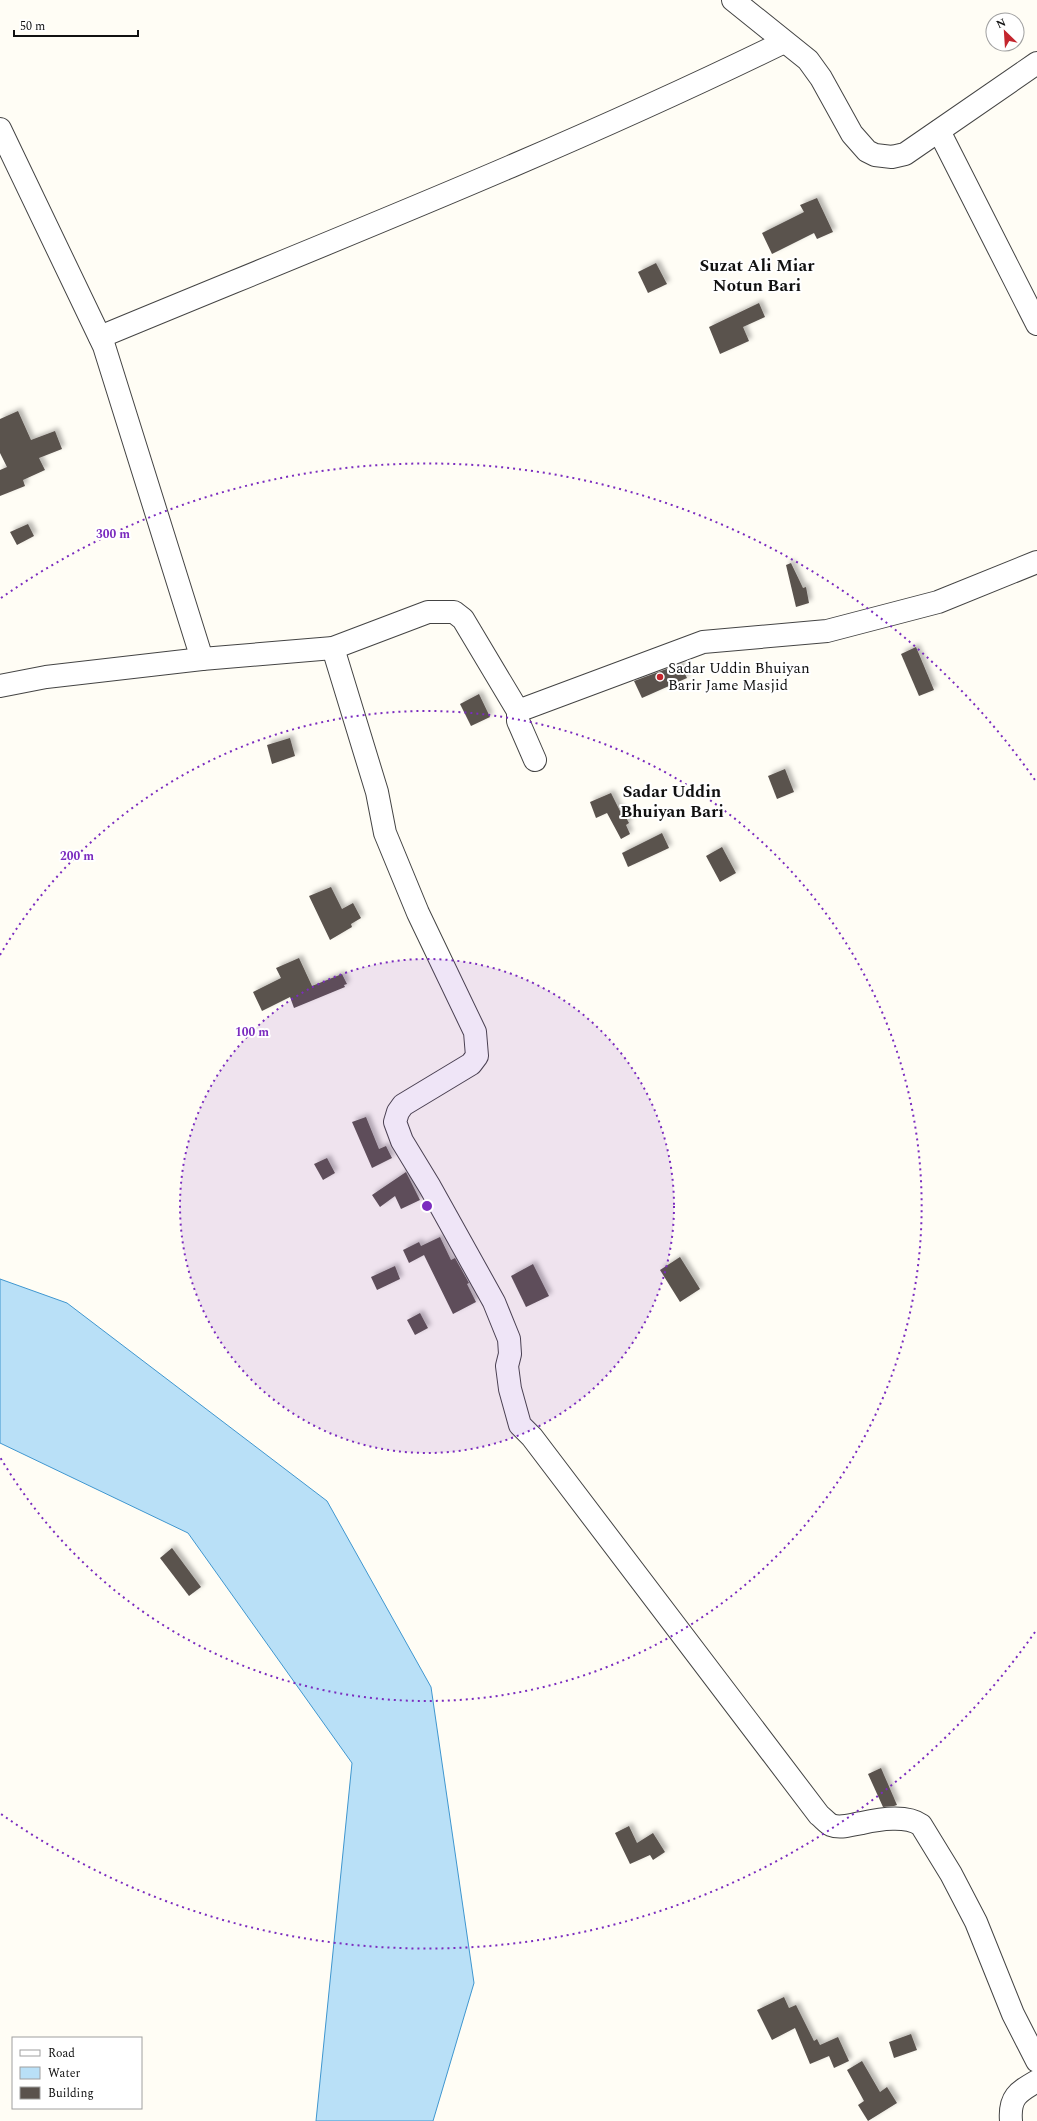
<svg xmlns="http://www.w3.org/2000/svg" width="1037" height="2121" viewBox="0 0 1037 2121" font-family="Spectral,serif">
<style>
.water{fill:#b9e0f7;stroke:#3f96cf}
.building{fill:#5a524d;filter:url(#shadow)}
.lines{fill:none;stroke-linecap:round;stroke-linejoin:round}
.minor-casing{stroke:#444;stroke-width:24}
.minor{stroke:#fff;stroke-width:22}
.ring{fill:none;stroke:#7b2cbf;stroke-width:2;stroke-dasharray:2 4}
.poi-dot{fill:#c4262e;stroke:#fff;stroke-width:1.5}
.labels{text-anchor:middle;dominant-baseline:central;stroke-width:4;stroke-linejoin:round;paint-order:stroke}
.poi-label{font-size:15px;fill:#111;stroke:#fff;text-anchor:start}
.quarter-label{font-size:17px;font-weight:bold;fill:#111;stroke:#fff}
.centre{fill:#7b2cbf;stroke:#fff;stroke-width:2}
.ring-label{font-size:12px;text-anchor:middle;font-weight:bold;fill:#7b2cbf;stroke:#fff;stroke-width:4;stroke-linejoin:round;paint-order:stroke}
</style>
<defs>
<filter id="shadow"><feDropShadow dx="3.5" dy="-3.5" stdDeviation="2" flood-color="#0004"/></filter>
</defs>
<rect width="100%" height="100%" fill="#fffdf5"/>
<polygon class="water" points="0,1279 67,1303 327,1501 431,1687 474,1983 433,2121 316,2121 352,1763 188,1533 0,1443"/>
<g class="building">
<polygon points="817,198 833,232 817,239 814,233 772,254 762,233 804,212 800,205"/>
<polygon points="656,263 667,284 648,293 638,272"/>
<polygon points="759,303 765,317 743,327 749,341 720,354 709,327"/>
<polygon points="18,411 31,440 55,431 62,449 39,458 45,470 23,480 25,486 0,496 0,470 7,467 0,453 0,419"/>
<polygon points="28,524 34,536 17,545 10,532"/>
<polygon points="791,563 803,588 806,587 809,603 796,607 786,565"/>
<polygon points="916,647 934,690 919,696 901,654"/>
<polygon points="680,664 687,678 642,698 634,681"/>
<polygon points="479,694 490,717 471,726 460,704"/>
<polygon points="290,738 295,756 272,764 267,745"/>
<polygon points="785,769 794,792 777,799 768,776"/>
<polygon points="611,793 620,811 622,810 629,823 626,825 630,834 621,839 607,813 596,818 590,802"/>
<polygon points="662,833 669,848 628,867 622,853"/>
<polygon points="722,847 736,873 720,882 706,856"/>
<polygon points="331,887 342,909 353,903 361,918 351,924 352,927 330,940 309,896"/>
<polygon points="299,958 312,986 342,974 347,984 344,985 345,987 294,1008 290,997 262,1011 253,992 281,978 276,968"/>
<polygon points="366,1117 379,1149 386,1146 392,1158 372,1168 352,1122"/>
<polygon points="327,1158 335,1173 323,1180 314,1164"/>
<polygon points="406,1172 420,1200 401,1209 395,1196 380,1207 372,1195"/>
<polygon points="440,1237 451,1260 455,1258 469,1283 467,1284 476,1302 453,1314 424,1255 409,1263 403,1250 419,1242 421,1246"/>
<polygon points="680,1257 700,1289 680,1302 660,1270"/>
<polygon points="533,1264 549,1296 526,1307 511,1276"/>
<polygon points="395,1266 400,1279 377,1290 371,1277"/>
<polygon points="420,1313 428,1328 415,1335 407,1320"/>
<polygon points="172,1548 201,1587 189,1596 160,1558"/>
<polygon points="881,1768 897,1805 894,1806 883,1807 868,1774"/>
<polygon points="629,1826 637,1843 653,1833 665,1852 653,1860 650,1855 630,1864 615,1833"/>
<polygon points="784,1997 789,2008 796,2005 814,2041 817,2039 820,2045 838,2037 849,2061 834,2068 829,2056 810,2064 795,2028 772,2040 757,2010"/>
<polygon points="911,2034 917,2050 894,2058 889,2042"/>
<polygon points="862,2061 880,2092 887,2087 897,2103 868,2121 858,2105 864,2101 847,2070"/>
</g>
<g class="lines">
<g class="minor-casing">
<g id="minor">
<polyline points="733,0 808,60 821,78 852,134 867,151 875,155 892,157 905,154 1037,63"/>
<polyline points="0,129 104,346 202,659"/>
<polyline points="939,131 1037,324"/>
<path d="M 100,337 C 329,242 561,151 784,42"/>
<path d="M 333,648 L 377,792 L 385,833 L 418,913 L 475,1032 L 477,1056 L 471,1064 L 403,1105 L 398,1112 L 395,1122 L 402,1141 L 430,1187 L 494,1302 L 509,1339 L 510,1354 L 507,1366 L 510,1389 L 520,1425 L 532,1437 L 819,1815 C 823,1818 827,1823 831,1825 C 841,1829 853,1824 862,1823 C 879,1819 907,1815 921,1825 L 951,1874 L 976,1922 L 1013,2014 L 1037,2061"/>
<polyline points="0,686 46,677 202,659 333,648 428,612 454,612 463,619 518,711 518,721 535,760"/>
<polyline points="518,711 703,642 827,631 938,602 1037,562"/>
<path d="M 1011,2121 C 1009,2097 1018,2092 1037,2081"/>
</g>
</g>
<use href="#minor" class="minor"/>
</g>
<circle cx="427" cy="1206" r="247" fill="#7b2cbf" fill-opacity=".12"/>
<g class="ring">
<circle cx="427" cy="1206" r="247"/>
<path d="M0 955A495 495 0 1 1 0 1457"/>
<path d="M1035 1632A742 742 0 0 1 1 1814M1 598A742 742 0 0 1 1035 780"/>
</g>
<circle class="poi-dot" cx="660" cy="677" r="4"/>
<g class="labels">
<g class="poi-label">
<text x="668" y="668">Sadar Uddin Bhuiyan<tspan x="668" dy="17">Barir Jame Masjid</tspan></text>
</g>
<g class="quarter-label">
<text x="757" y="266">Suzat Ali Miar<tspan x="757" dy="20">Notun Bari</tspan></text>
<text x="672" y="792">Sadar Uddin<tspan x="672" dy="20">Bhuiyan Bari</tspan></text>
</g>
</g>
<circle cx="427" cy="1206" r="6" class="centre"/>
<g class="ring-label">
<text x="113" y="538">300 m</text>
<text x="77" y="860">200 m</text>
<text x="252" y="1036">100 m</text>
</g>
<rect x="12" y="2037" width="130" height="72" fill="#ffffff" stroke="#a0a0a0"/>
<rect x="20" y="2050" width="20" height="6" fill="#ffffff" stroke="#a0a0a0"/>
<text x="48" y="2057" font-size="12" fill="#111111">Road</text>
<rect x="20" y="2067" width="20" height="12" fill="#b9e0f7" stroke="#a0a0a0"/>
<text x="48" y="2077" font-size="12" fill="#111111">Water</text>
<rect x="20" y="2087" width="20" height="12" fill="#5a524d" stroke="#a0a0a0"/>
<text x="48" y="2097" font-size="12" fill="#111111">Building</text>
<g transform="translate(1005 32) rotate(335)"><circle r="19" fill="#ffffff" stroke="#a0a0a0"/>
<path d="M0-3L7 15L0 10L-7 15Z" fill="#c4262e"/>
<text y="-6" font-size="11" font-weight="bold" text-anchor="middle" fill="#111111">N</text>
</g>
<path d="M14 30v6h124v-6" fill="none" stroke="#111111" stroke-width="2"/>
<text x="20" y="30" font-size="12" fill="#111111" stroke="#ffffff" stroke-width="3" paint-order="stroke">50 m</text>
</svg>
